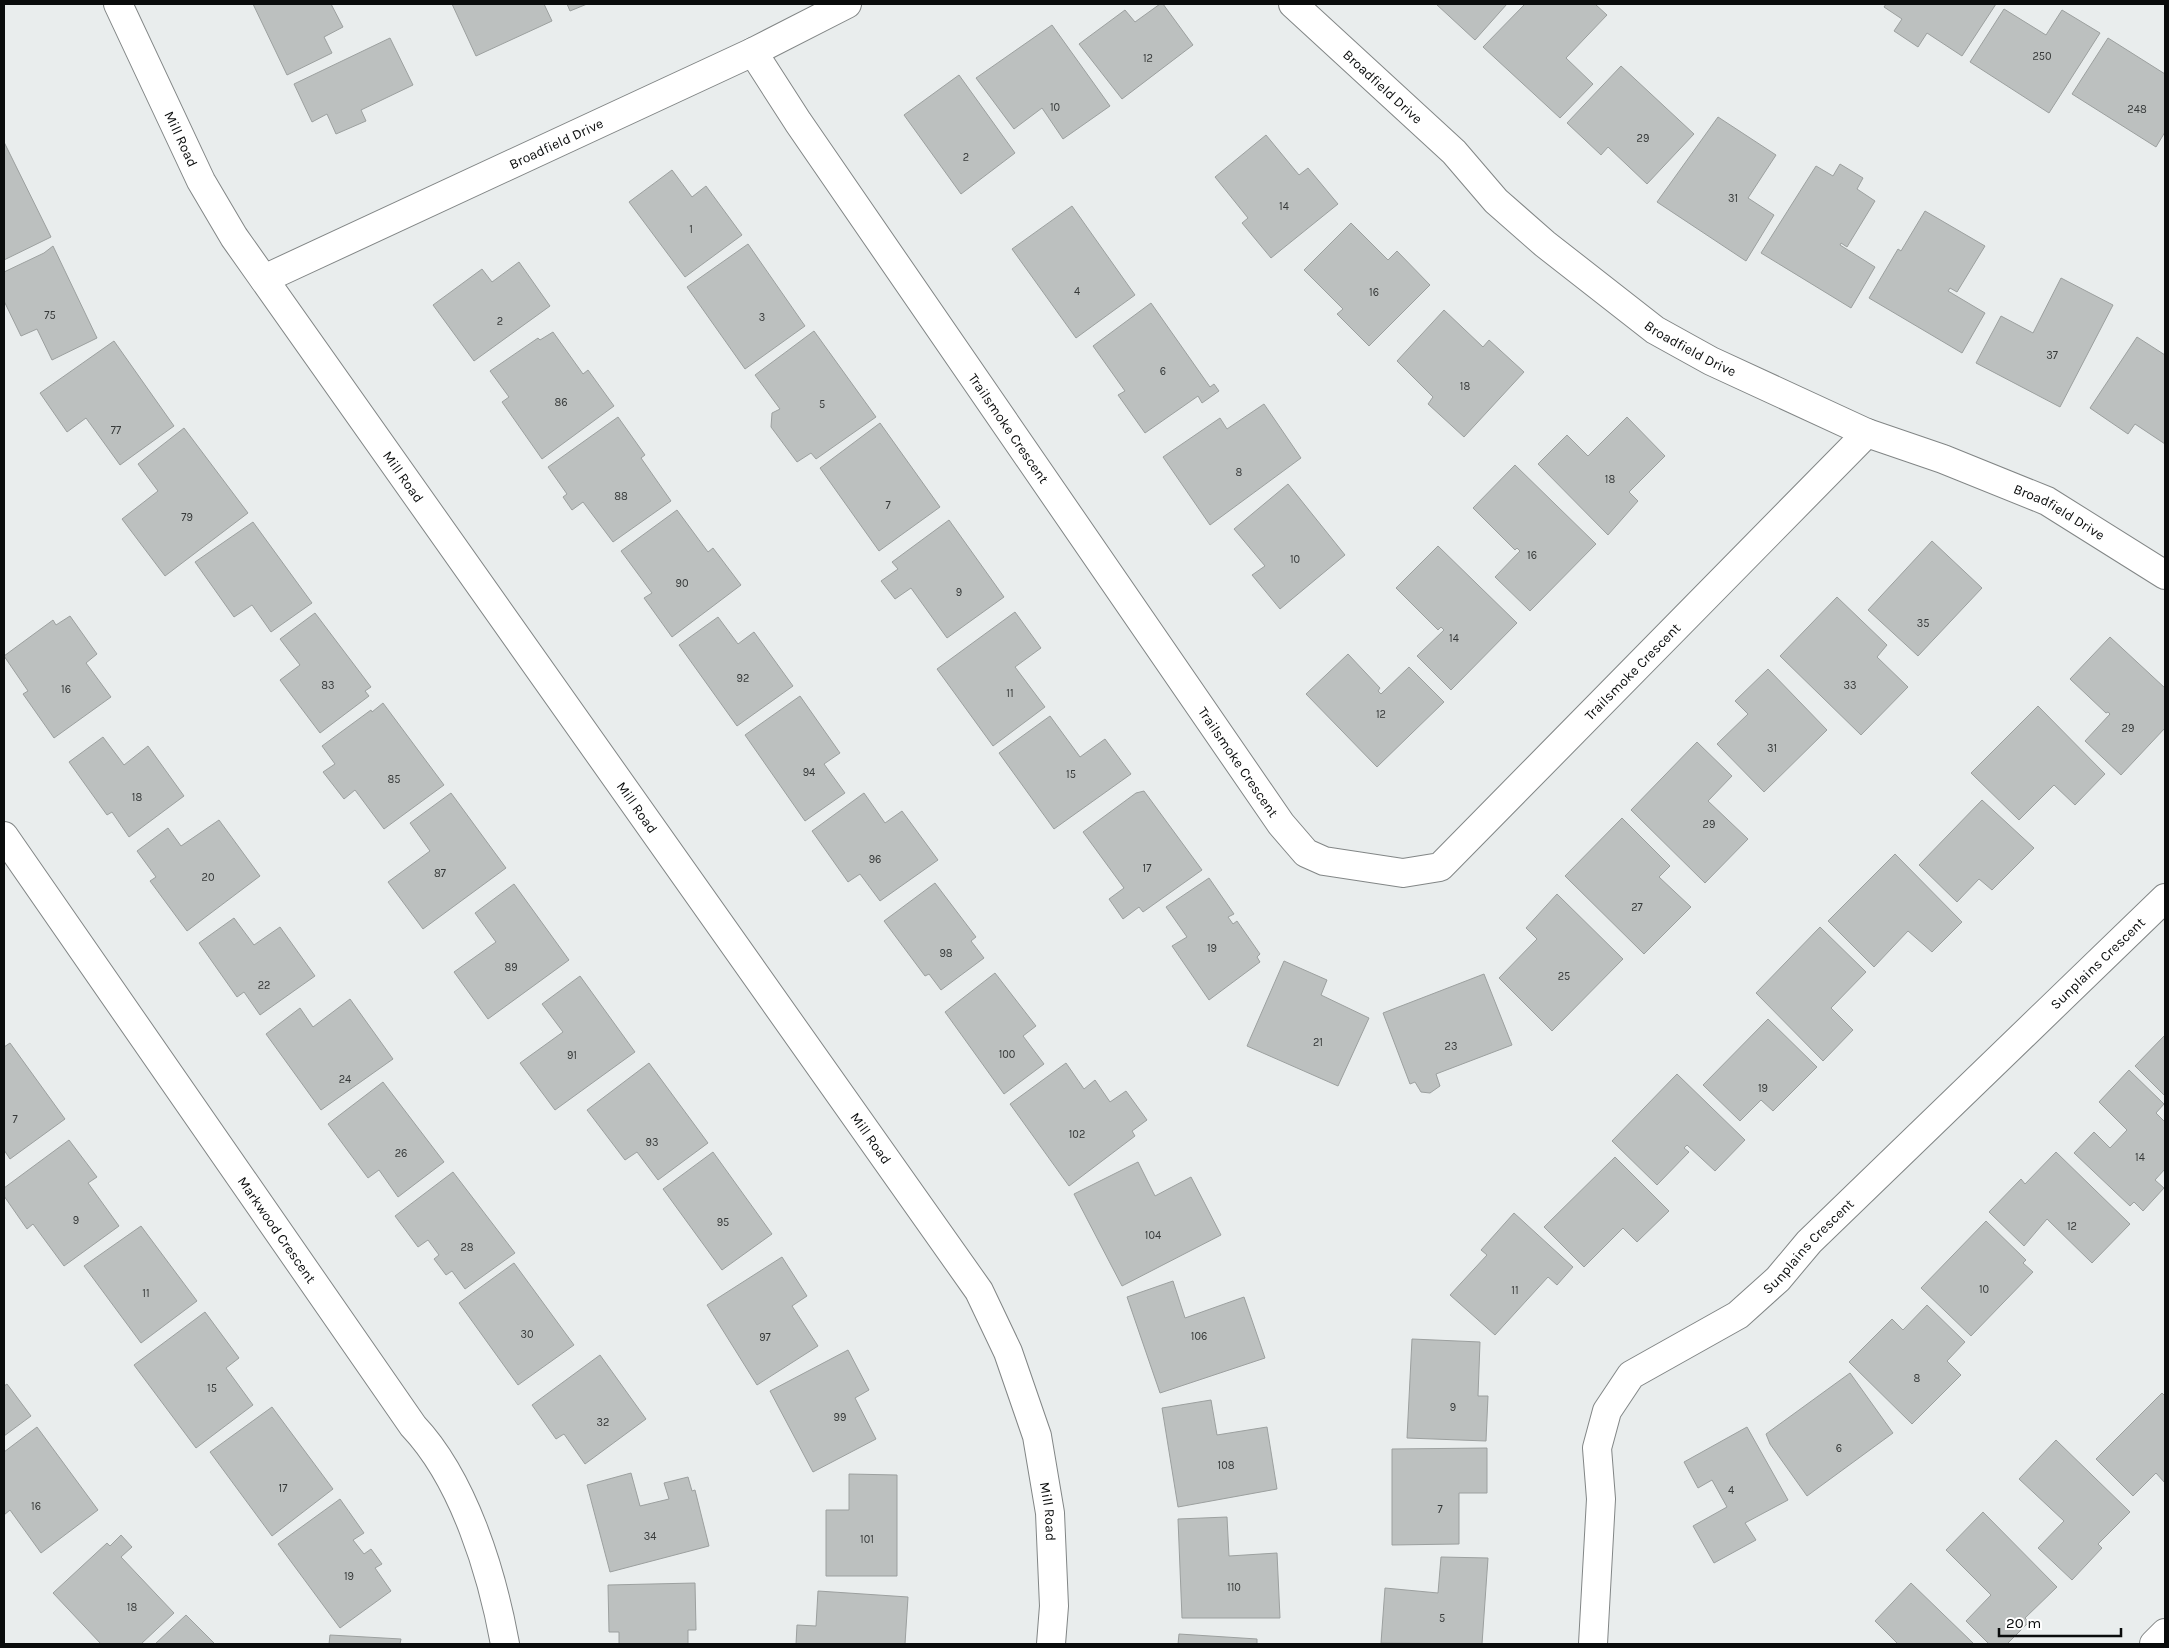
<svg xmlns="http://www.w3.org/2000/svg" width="2169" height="1648" viewBox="0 0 2169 1648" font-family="Karla,sans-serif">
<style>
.building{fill:#bcc0bf;stroke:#9ca09f}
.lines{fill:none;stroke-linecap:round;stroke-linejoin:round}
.minor-casing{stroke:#828686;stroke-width:30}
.minor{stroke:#fff;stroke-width:28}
.labels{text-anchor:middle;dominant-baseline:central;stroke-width:4;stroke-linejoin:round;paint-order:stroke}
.number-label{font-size:11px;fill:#363939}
.street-label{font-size:14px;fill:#0a0c0c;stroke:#fff}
</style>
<rect width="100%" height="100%" fill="#e9eded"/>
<g class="building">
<polygon points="253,4 331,4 343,27 324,37 332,53 287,75"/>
<polygon points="452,4 544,4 552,21 476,56"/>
<polygon points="567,4 587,4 570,11"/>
<polygon points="1160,4 1163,4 1193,45 1122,99 1079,44 1125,10 1135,22"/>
<polygon points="1436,4 1507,4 1475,40"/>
<polygon points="1525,4 1595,4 1607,15 1566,58 1593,84 1560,118 1483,47"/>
<polygon points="1886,4 1996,4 1962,56 1927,33 1918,47 1894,31 1902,19 1884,7"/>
<polygon points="2004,9 2046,35 2062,10 2100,33 2049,113 1970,62"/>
<polygon points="1052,25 1110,106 1063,139 1042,108 1014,129 976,78"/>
<polygon points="390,38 413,85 361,110 366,121 336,134 327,114 312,122 294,84"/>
<polygon points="2108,38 2165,74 2165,132 2156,147 2072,94"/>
<polygon points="1621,66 1694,134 1647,184 1608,147 1601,155 1567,123"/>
<polygon points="959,75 1015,153 961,194 904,115"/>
<polygon points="1718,117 1776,155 1748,198 1774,215 1746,261 1657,202"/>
<polygon points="1266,135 1299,175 1308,168 1338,204 1271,258 1242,223 1248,218 1215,177"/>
<polygon points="4,142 51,237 4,260"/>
<polygon points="1840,164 1863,178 1857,189 1875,201 1847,247 1841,243 1840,245 1875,267 1851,308 1761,253 1816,166 1833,176"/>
<polygon points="672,170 692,197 706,186 742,235 685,277 629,202"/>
<polygon points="1072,206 1135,295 1076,338 1012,249"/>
<polygon points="1925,211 1985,246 1957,292 1950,288 1948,291 1985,313 1962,353 1869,298 1898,249 1901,251"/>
<polygon points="1351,223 1388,260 1397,251 1430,285 1369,346 1337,314 1343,309 1304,270"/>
<polygon points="748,244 805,326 745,369 687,287"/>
<polygon points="53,246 97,338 52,360 37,329 21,336 4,301 4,272 44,253"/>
<polygon points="519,262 550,306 474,361 433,305 482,269 492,282"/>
<polygon points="2061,278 2113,305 2060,407 1976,363 2001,316 2033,333"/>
<polygon points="1151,303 1210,387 1214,384 1219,391 1202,403 1198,396 1145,433 1118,395 1125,391 1093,346"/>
<polygon points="1444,310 1483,347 1489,340 1524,372 1464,437 1428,404 1433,397 1397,361"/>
<polygon points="814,331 876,417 816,459 811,453 797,462 771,427 772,413 780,409 755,375"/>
<polygon points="553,332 583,374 588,370 614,406 542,459 502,402 509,397 490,371 538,338 540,340"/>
<polygon points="2137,337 2165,355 2165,444 2135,424 2128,434 2090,408"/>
<polygon points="114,341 174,426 120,465 86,418 67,432 40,393"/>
<polygon points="1264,404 1301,458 1210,525 1163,457 1220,418 1227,429"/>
<polygon points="618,417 645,455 641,458 671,501 613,542 583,502 572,510 563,497 567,494 548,467"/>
<polygon points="1627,417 1665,456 1629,492 1638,501 1608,535 1538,464 1567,435 1588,456"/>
<polygon points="880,423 940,507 879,551 820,468"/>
<polygon points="184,428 248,513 165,576 122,519 158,491 138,464"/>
<polygon points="1515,465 1596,544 1530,611 1495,577 1520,551 1517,548 1515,550 1473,508"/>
<polygon points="1288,484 1345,555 1280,609 1252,575 1265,566 1234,529"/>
<polygon points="677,510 708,552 713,548 741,585 672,637 644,598 652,593 621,551"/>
<polygon points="949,520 1004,597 947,638 911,588 895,599 881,581 898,569 892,562"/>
<polygon points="253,522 312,603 271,632 252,605 234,617 195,562"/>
<polygon points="1932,541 1982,588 1918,656 1868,610"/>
<polygon points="1438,546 1517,623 1451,690 1417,656 1444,630 1441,627 1438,630 1396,588"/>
<polygon points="1837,597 1887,645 1877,657 1908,687 1861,735 1780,656"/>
<polygon points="1015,612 1041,648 1015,667 1045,707 993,746 937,669"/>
<polygon points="315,613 371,687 365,691 369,696 320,733 280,680 300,665 280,639"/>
<polygon points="70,616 97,654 86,663 111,697 54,738 23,694 28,691 4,656 53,620 56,625"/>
<polygon points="718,617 738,644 754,632 793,686 737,726 679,645"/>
<polygon points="2110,637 2165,688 2165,728 2121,775 2085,741 2110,714 2108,712 2106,713 2070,679"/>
<polygon points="1348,654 1380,688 1378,691 1381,694 1409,667 1444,702 1377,767 1306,694"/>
<polygon points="1768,669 1827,730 1764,792 1717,744 1748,714 1735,701"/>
<polygon points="800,696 840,753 824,764 845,793 805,821 745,735"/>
<polygon points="383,703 444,785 384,829 355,790 344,799 323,772 335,764 322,746 371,710 372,712"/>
<polygon points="2038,706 2105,774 2075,805 2054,785 2019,820 1971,773"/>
<polygon points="1050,716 1080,757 1105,739 1131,774 1054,829 999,753"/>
<polygon points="103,737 124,765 148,746 184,796 129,837 112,812 107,815 69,762"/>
<polygon points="1697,742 1732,776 1708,801 1748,839 1705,883 1631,810"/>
<polygon points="1144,791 1202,870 1143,912 1139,907 1123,919 1109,899 1124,888 1083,832 1136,793"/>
<polygon points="451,793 506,868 423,929 388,882 430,851 410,823"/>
<polygon points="864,793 885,823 902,811 938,860 880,901 860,874 848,882 812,831"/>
<polygon points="1982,800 2034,848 1992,890 1979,879 1957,902 1919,865"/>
<polygon points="1622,818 1670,866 1659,877 1691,907 1644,954 1565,876"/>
<polygon points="219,820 260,876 187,931 150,881 156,877 137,851 168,828 181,846"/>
<polygon points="1895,854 1962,922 1932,952 1908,931 1874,967 1828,921"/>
<polygon points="1209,878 1234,914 1228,917 1233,924 1237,921 1260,954 1257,957 1260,962 1209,1000 1172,946 1187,937 1166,907"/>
<polygon points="935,883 976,937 971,941 984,958 941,990 929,974 925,976 884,921"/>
<polygon points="514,884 569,960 488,1019 454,972 496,942 475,913"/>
<polygon points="1557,894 1623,959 1552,1031 1499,978 1537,939 1526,928"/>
<polygon points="234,918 254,945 280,927 315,976 260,1015 244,992 237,997 199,943"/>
<polygon points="1820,927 1866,972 1831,1008 1853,1030 1823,1061 1756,993"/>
<polygon points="1284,961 1327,980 1321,995 1369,1018 1338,1086 1247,1046"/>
<polygon points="995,973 1036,1026 1023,1036 1044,1064 1004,1094 945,1012"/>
<polygon points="1484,974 1512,1045 1436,1074 1440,1086 1430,1093 1421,1092 1415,1082 1410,1084 1383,1013"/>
<polygon points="580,976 635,1052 555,1110 520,1063 563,1032 542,1004"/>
<polygon points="350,999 393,1059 321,1110 266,1034 300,1008 313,1027"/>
<polygon points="1768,1019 1817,1067 1773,1111 1761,1100 1740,1121 1703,1085"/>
<polygon points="2165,1035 2165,1096 2135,1066"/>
<polygon points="10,1043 65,1119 10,1159 4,1150 4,1047"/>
<polygon points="649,1063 708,1143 658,1180 637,1152 625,1160 587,1110"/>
<polygon points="1066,1063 1084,1089 1095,1080 1110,1102 1126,1091 1147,1120 1132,1131 1135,1136 1069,1186 1010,1104"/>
<polygon points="2129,1070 2164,1104 2156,1113 2165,1122 2165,1169 2155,1180 2164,1188 2143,1211 2134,1202 2130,1206 2074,1153 2094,1132 2110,1148 2127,1130 2099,1102"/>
<polygon points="1677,1074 1745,1140 1715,1171 1687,1145 1684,1148 1689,1152 1657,1185 1612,1141"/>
<polygon points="383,1082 444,1162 398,1197 379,1170 368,1178 328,1124"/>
<polygon points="69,1140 97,1177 88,1183 119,1226 64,1266 33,1224 27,1229 4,1196 4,1188"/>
<polygon points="713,1152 772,1234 722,1270 663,1189"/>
<polygon points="2056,1152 2130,1224 2092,1263 2047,1219 2024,1246 1989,1212 2021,1179 2025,1184"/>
<polygon points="1615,1157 1669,1211 1637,1242 1623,1228 1584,1267 1544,1227"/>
<polygon points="1138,1162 1155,1196 1191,1177 1221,1235 1122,1286 1074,1194"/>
<polygon points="453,1172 515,1253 465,1289 452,1271 446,1275 434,1259 439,1255 428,1240 418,1247 395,1216"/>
<polygon points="1514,1213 1573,1267 1557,1285 1548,1277 1495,1335 1450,1295 1487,1255 1481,1250"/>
<polygon points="1986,1221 2026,1260 2023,1263 2033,1272 1971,1336 1921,1288"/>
<polygon points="141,1226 197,1301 141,1343 84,1266"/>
<polygon points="782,1257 807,1296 792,1306 818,1346 757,1385 707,1305"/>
<polygon points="514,1263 574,1345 518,1385 459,1303"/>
<polygon points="1173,1281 1185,1318 1244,1297 1265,1358 1160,1393 1127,1297"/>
<polygon points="1927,1305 1965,1342 1947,1361 1961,1375 1912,1424 1849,1362 1892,1319 1903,1330"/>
<polygon points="205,1312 239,1358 226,1368 253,1405 196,1448 134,1365"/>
<polygon points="1412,1339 1480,1342 1478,1396 1488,1396 1486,1441 1407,1438"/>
<polygon points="848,1350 869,1390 855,1398 876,1439 813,1472 770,1391"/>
<polygon points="600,1355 646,1419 585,1464 564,1434 556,1439 532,1405"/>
<polygon points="1850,1373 1893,1433 1807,1496 1770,1444 1766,1434"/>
<polygon points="7,1384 31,1416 4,1436 4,1386"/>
<polygon points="2162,1393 2165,1396 2165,1483 2156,1473 2133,1496 2096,1459"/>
<polygon points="1211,1400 1217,1435 1267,1427 1277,1489 1178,1507 1162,1408"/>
<polygon points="272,1407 333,1489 272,1536 210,1452"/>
<polygon points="37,1427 98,1510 41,1553 10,1510 4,1515 4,1452"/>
<polygon points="1747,1427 1788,1500 1745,1523 1756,1540 1714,1563 1693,1526 1727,1507 1712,1480 1698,1488 1684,1462"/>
<polygon points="2056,1440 2130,1512 2098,1544 2102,1548 2072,1580 2038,1548 2064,1521 2019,1479"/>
<polygon points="1487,1448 1487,1493 1459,1493 1459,1544 1392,1545 1392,1449"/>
<polygon points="631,1473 640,1506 669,1499 664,1483 688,1477 692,1491 695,1490 709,1546 610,1572 587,1485"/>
<polygon points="849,1474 897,1475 897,1576 826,1576 826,1510 849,1510"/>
<polygon points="340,1499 364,1533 353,1540 364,1554 371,1549 382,1564 375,1568 391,1591 340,1628 278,1544"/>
<polygon points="1983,1512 2057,1587 2025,1618 2029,1622 2007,1644 1989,1644 1966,1621 1991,1595 1946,1550"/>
<polygon points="1227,1517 1229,1556 1277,1553 1280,1618 1182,1618 1178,1519"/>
<polygon points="121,1535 132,1547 121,1557 174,1613 141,1644 101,1644 53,1593 107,1543 110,1546"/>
<polygon points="1441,1557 1488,1558 1482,1644 1381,1643 1385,1588 1438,1593"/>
<polygon points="695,1583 696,1630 688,1630 688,1644 619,1644 619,1632 609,1632 608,1585"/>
<polygon points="1911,1583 1974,1644 1898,1644 1875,1621"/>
<polygon points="818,1591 908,1597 905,1644 796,1644 797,1625 816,1626"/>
<polygon points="186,1615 215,1644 155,1644"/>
<polygon points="1179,1634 1257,1639 1257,1644 1178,1644"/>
<polygon points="330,1635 401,1639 400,1644 329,1644"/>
</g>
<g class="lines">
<g class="minor-casing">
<g id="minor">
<path id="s1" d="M 118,4 L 201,181 L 234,237 L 979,1291 L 1008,1352 L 1037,1436 L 1050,1513 L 1054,1606 L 1051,1644"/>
<path id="s2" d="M 1293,4 L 1454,152 L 1496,201 L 1545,244 L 1655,330 L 1711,361 L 1867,433 L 1943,459 L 2047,501 L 2165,575"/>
<path id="s3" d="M 753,52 L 798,122 L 1281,824 L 1306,853 L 1324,861 L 1403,873 L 1440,867 L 1867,433"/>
<path id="s4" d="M 264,279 L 753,52 L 847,4"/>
<path id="s5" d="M 4,836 L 413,1426 C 464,1480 492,1573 505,1644"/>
<path id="s6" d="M 1593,1644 L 1601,1499 L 1597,1448 L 1607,1411 L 1631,1375 L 1738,1315 L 1778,1279 L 1809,1242 L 2165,898"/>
<polyline points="2154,1644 2165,1633"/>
</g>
</g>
<use href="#minor" class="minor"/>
</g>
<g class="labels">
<g class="number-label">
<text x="2042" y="56">250</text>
<text x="1148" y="58">12</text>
<text x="1055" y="107">10</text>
<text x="2137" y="109">248</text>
<text x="1643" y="138">29</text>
<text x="966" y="157">2</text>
<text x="1733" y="198">31</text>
<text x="1284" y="206">14</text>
<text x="691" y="229">1</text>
<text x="1077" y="291">4</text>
<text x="1374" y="292">16</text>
<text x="50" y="315">75</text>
<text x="762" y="317">3</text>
<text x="500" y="321">2</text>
<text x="2052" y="355">37</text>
<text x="1163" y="371">6</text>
<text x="1465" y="386">18</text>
<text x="561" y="402">86</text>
<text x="822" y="404">5</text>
<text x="116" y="430">77</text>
<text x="1239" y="472">8</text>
<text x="1610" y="479">18</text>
<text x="621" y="496">88</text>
<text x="888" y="505">7</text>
<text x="187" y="517">79</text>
<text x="1532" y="555">16</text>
<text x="1295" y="559">10</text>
<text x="682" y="583">90</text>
<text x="959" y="592">9</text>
<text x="1923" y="623">35</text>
<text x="1454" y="638">14</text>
<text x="743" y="678">92</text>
<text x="328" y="685">83</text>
<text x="1850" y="685">33</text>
<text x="66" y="689">16</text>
<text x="1010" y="693">11</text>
<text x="1381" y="714">12</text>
<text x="2128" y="728">29</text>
<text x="1772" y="748">31</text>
<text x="809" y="772">94</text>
<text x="1071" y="774">15</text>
<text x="394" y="779">85</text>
<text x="137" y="797">18</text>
<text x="1709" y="824">29</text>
<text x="875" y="859">96</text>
<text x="1147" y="868">17</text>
<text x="440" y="873">87</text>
<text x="208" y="877">20</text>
<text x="1637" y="907">27</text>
<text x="1212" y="948">19</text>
<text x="946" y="953">98</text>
<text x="511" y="967">89</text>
<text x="1564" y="976">25</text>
<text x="264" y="985">22</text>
<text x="1318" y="1042">21</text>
<text x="1451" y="1046">23</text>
<text x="1007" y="1054">100</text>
<text x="572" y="1055">91</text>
<text x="345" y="1079">24</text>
<text x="1763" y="1088">19</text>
<text x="15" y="1119">7</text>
<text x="1077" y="1134">102</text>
<text x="652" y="1142">93</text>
<text x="401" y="1153">26</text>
<text x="2140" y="1157">14</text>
<text x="76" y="1220">9</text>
<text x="723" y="1222">95</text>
<text x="2072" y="1226">12</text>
<text x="1153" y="1235">104</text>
<text x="467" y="1247">28</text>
<text x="1984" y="1289">10</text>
<text x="1515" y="1290">11</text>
<text x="146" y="1293">11</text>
<text x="527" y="1334">30</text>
<text x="1199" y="1336">106</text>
<text x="765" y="1337">97</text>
<text x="1917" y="1378">8</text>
<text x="212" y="1388">15</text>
<text x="1453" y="1407">9</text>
<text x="840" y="1417">99</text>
<text x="603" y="1422">32</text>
<text x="1839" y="1448">6</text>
<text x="1226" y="1465">108</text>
<text x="283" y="1488">17</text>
<text x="1731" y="1490">4</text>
<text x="36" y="1506">16</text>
<text x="1440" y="1509">7</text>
<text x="650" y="1536">34</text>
<text x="867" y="1539">101</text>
<text x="349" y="1576">19</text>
<text x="1234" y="1587">110</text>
<text x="132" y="1607">18</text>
<text x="1442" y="1618">5</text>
</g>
<g class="street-label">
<text stroke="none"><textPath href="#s2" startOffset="122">Broadfield Drive</textPath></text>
<text stroke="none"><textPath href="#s1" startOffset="149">Mill Road</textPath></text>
<text stroke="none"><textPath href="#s4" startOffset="322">Broadfield Drive</textPath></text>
<text stroke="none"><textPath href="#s2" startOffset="528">Broadfield Drive</textPath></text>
<text stroke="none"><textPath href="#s3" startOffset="455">Trailsmoke Crescent</textPath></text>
<text stroke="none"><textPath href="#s1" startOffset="554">Mill Road</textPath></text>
<text stroke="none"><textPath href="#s2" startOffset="932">Broadfield Drive</textPath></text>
<text stroke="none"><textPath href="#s3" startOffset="1385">Trailsmoke Crescent</textPath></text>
<text stroke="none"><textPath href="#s3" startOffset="860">Trailsmoke Crescent</textPath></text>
<text stroke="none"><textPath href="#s1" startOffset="959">Mill Road</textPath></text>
<text stroke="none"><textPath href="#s6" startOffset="904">Sunplains Crescent</textPath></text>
<text stroke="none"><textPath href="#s1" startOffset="1364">Mill Road</textPath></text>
<text stroke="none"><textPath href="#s5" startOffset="479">Markwood Crescent</textPath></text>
<text stroke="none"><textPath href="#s6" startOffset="499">Sunplains Crescent</textPath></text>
<text stroke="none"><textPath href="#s1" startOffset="1784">Mill Road</textPath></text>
</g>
</g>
<rect width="2169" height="1648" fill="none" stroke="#0a0c0c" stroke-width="10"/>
<path d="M1999 1628v8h122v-8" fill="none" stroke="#0a0c0c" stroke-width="2.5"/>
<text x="2006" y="1628" font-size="15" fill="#0a0c0c" stroke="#ffffff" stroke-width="4" paint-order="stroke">20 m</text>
</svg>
